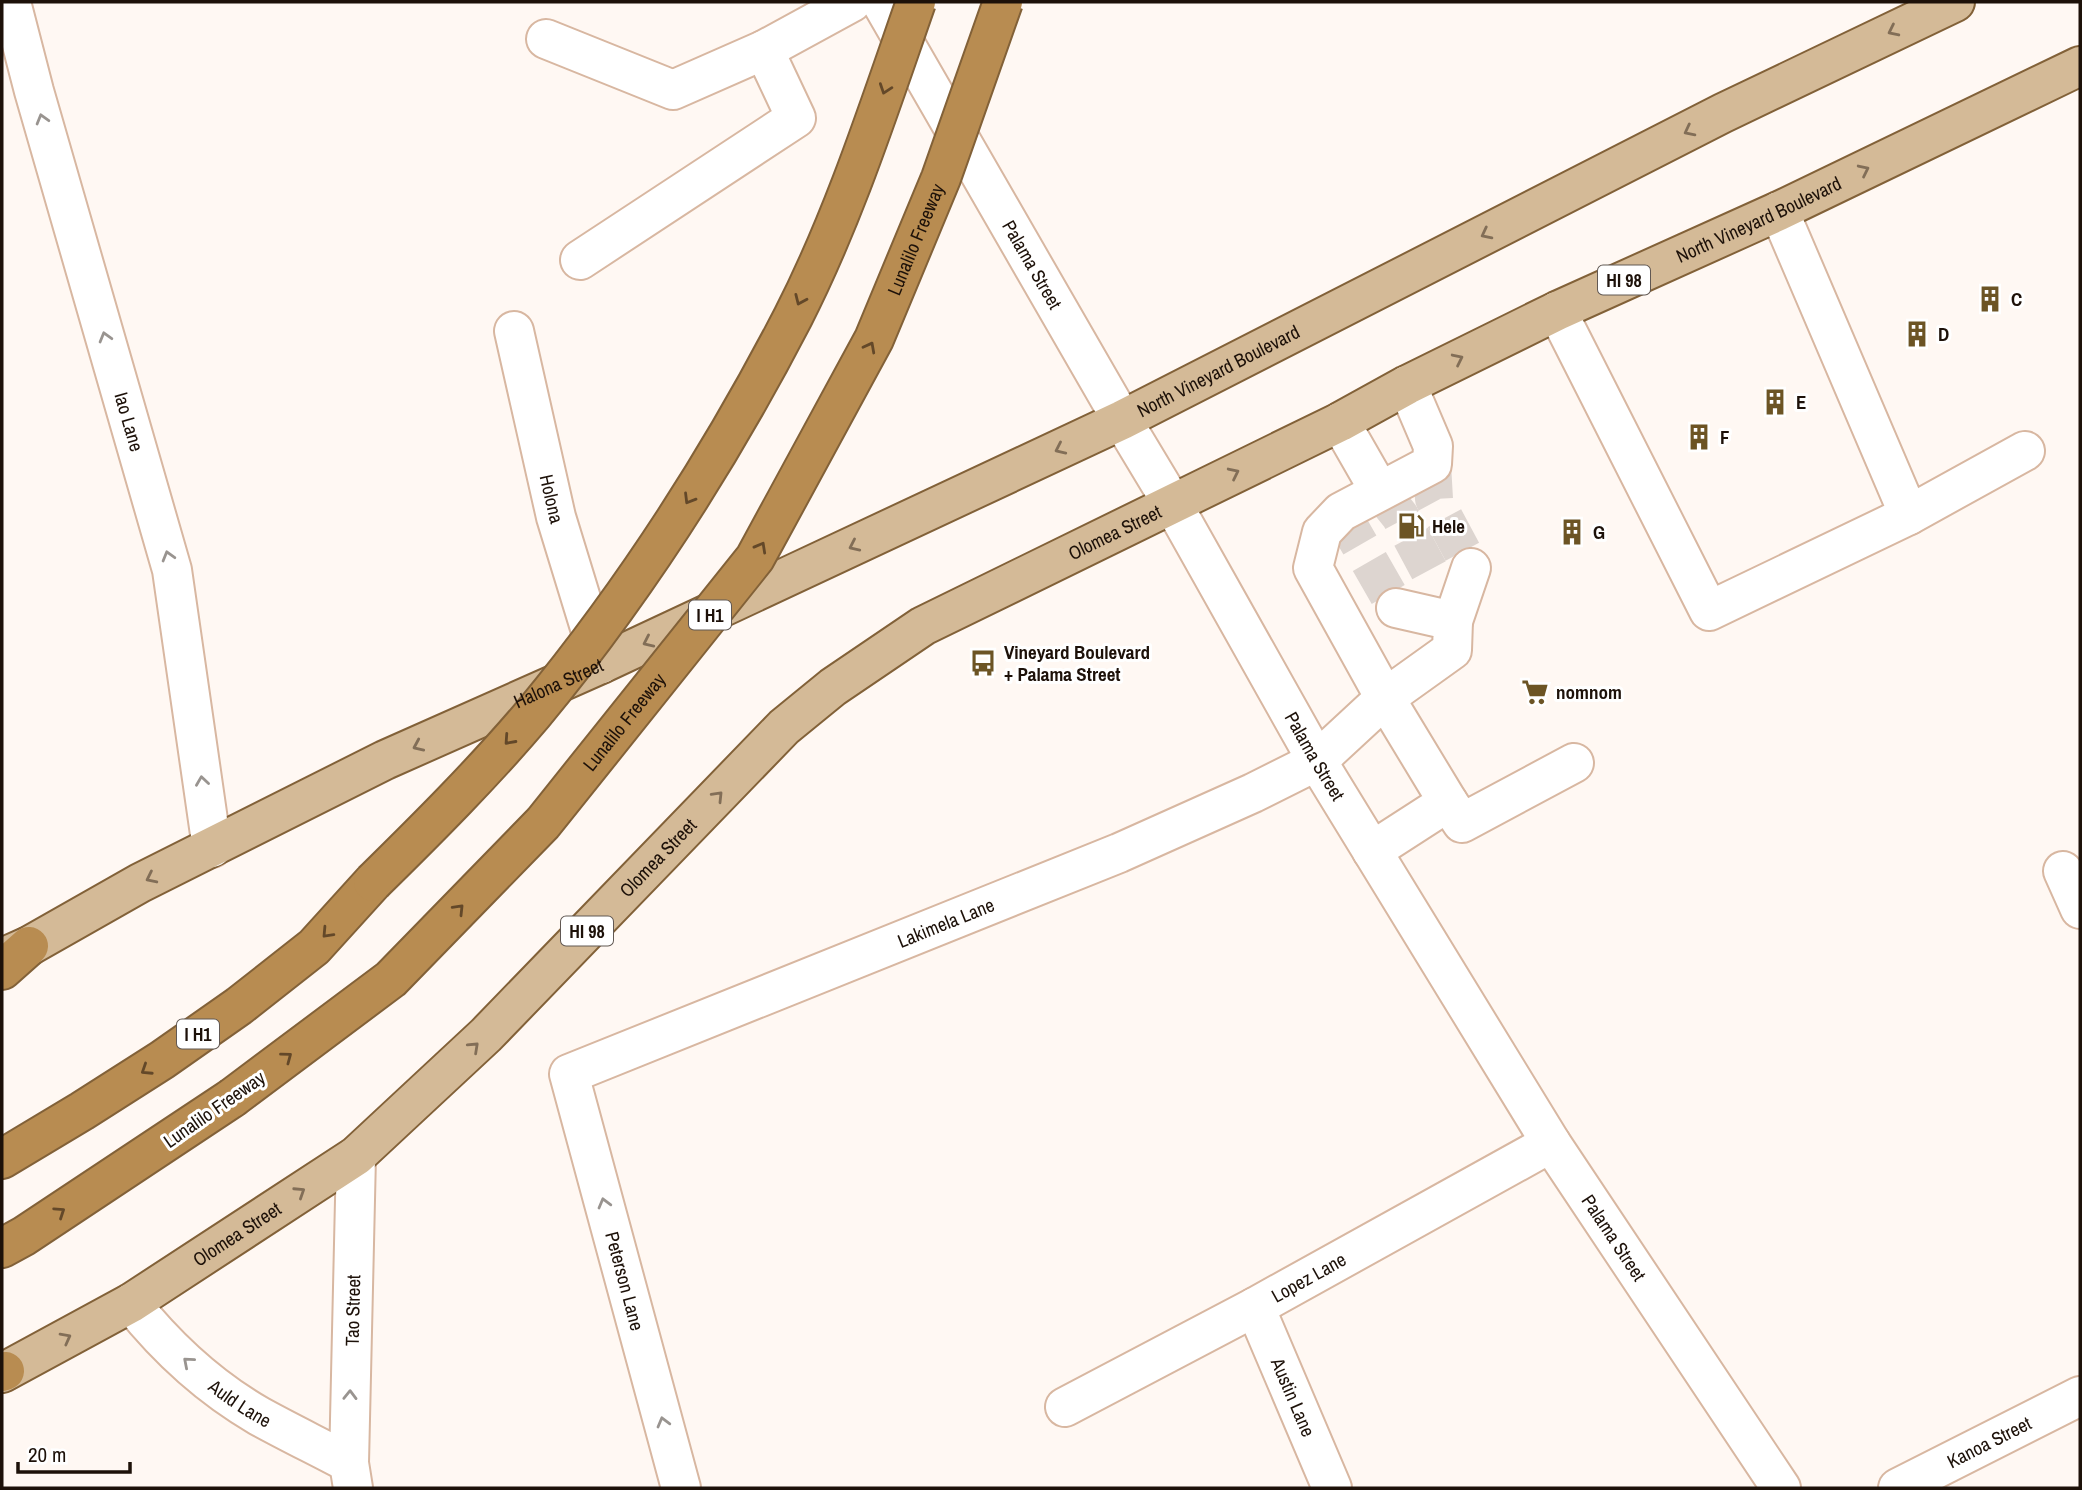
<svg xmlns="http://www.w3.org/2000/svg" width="2082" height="1490" viewBox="0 0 2082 1490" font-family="'Archivo Narrow',sans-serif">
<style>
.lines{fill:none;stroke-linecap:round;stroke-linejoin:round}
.minor-tunnel{stroke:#ddd5d0;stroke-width:38;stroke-dasharray:38 19;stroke-linecap:butt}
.minor-casing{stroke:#d8b7a1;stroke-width:42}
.major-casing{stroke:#826138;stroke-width:42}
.highway-casing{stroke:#826138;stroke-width:42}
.minor{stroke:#fff;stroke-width:38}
.major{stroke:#d4ba97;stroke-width:38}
.highway{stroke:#b88c51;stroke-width:38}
.highway-bridge-casing{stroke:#826138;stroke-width:42;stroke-linecap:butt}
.highway-bridge{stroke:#b88c51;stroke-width:38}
.oneway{stroke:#826e57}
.oneway2{stroke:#634829}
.oneway3{stroke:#999490}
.labels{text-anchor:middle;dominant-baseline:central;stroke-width:6;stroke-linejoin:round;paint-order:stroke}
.shield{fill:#fff;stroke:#615853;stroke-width:2}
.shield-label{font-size:18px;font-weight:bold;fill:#1d1109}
.street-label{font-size:19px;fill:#1d1109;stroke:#fff}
.poi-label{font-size:19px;font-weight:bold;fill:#1d1109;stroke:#fff;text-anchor:start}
</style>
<rect width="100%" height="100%" fill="#fff8f3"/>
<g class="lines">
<g class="minor-tunnel">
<polyline points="1432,464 1434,499 1471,568"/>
<polyline points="1379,490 1400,516 1438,587"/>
<polyline points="1341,512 1396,608"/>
</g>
<g class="minor-casing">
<g id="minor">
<path id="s1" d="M 11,2 L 34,91 L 172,570 L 212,848"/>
<path id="s2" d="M 881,2 L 1122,420 L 1172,503 L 1317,761 L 1551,1143 L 1781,1488"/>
<polyline points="546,39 673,90 764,50"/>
<polyline points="580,260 796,118 764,50 852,2"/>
<polyline points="1557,311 1709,611 1909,515 1779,211"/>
<path id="s3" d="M 514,331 L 556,517 L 601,664"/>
<polyline points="1340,422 1379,490"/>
<polyline points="1909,515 2025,451"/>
<polyline points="1453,621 1471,568"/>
<polyline points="1448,802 1462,823 1574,763"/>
<polyline points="1372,851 1448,802 1385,698 1313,568 1322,532 1341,512 1432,464 1433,446 1407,385"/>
<polyline points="2063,871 2080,909"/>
<path id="s4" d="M 131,1303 C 166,1347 209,1387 259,1416 C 288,1432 319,1447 349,1463"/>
<path id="s5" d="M 1255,1307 L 1332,1488"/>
<path id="s6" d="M 1065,1407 L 1255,1307 L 1551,1143"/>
<path id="s7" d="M 353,1488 L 349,1463 L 356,1156"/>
<path id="s8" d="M 681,1488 L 569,1074 L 1119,853 L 1253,793 L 1317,761 L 1385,698 L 1452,650 L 1453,621 L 1396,608"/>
<path id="s9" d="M 1898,1488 L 2080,1396"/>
</g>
</g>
<g class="major-casing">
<g id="major">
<path id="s10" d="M 2,958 L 29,946 L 140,883 L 385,760 L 601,664 L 1122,420 L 1723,113 L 1955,2"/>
<path id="s11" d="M 2,1373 L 131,1303 L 356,1156 L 486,1035 L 784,727 L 833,687 L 923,626 L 1340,422 L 1407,385 L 1557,311 L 1779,211 L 2080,66"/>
</g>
</g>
<g class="highway-casing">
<g id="highway">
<polyline points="2,970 29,946"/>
<polyline points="2,1159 82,1111 162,1060 239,1006 314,947 373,882"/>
<polyline points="2,1248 24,1236 232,1098"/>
<polyline points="2,1372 5,1371"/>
</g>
</g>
<use href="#minor" class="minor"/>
<use href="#major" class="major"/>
<use href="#highway" class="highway"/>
<g class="highway-bridge-casing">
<g id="highway-bridge">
<path d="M 373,882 C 428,828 483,773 533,714 C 634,592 720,458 793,317 C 844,217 879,108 916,2"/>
<path id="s12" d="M 232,1098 L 391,979 L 543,823 L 755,558 L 874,339 L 941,178 L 1003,2"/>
</g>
</g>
<use href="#highway-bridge" class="highway-bridge"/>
</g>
<defs><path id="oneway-chevron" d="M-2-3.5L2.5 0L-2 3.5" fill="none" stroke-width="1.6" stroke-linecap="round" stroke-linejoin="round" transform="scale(1.75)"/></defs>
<g class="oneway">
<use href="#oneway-chevron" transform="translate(1893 31) rotate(154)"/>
<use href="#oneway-chevron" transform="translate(1689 131) rotate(153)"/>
<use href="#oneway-chevron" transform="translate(1864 170) rotate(-26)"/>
<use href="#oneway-chevron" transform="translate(1486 234) rotate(153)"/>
<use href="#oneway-chevron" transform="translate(1458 359) rotate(-26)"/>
<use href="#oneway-chevron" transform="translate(1060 449) rotate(155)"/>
<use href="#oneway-chevron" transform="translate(1234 473) rotate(-26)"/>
<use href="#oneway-chevron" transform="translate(854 546) rotate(155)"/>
<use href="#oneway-chevron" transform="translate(648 642) rotate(155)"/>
<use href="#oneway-chevron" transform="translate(418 746) rotate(156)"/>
<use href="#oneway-chevron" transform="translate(718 796) rotate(-46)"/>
<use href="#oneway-chevron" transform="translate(151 878) rotate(154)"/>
<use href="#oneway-chevron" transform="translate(474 1047) rotate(-43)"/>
<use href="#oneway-chevron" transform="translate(300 1192) rotate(-33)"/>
<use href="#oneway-chevron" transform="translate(66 1338) rotate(-28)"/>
</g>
<g class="oneway2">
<use href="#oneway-chevron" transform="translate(885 89) rotate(109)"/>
<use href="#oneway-chevron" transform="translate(800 300) rotate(114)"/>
<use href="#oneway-chevron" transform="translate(870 347) rotate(-62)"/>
<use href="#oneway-chevron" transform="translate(689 499) rotate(121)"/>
<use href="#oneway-chevron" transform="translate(761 547) rotate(-61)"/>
<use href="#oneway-chevron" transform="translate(509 740) rotate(132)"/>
<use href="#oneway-chevron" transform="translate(459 909) rotate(-46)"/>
<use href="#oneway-chevron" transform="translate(327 933) rotate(133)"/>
<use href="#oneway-chevron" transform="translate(287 1057) rotate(-37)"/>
<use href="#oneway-chevron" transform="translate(146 1070) rotate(147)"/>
<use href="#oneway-chevron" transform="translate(60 1212) rotate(-34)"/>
</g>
<g class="oneway3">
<use href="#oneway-chevron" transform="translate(42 119) rotate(-106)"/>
<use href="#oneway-chevron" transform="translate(105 337) rotate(-106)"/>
<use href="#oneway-chevron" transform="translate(168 556) rotate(-106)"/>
<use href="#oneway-chevron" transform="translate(202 781) rotate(-98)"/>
<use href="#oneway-chevron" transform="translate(604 1203) rotate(-105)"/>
<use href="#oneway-chevron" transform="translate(188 1362) rotate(-139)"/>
<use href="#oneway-chevron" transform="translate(350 1395) rotate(-89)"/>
<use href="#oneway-chevron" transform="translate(663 1422) rotate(-105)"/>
</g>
<defs>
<g id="building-bare" transform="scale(2.1)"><path d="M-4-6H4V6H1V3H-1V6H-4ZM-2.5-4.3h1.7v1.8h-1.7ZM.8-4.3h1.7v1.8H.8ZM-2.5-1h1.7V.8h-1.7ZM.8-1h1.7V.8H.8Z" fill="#6c5424" stroke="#fff" stroke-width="2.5" paint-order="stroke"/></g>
<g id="fuel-bare" transform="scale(2.1)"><path d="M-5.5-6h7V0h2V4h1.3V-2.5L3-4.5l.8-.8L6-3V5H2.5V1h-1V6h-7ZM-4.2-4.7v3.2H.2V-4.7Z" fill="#6c5424" stroke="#fff" stroke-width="2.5" paint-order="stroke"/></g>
<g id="bus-bare" transform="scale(2.1)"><path d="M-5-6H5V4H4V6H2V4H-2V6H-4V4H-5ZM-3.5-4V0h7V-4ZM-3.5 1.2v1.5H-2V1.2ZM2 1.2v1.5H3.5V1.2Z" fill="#6c5424" stroke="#fff" stroke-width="2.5" paint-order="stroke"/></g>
<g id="supermarket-bare" transform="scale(2.1)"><path d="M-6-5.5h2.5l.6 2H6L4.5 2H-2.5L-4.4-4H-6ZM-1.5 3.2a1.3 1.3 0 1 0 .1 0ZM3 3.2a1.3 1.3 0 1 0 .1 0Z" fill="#6c5424" stroke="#fff" stroke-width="2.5" paint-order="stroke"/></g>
</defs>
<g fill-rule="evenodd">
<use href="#building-bare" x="1990" y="299"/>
<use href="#building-bare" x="1917" y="334"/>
<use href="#building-bare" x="1775" y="402"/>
<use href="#building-bare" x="1699" y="437"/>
<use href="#fuel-bare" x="1411" y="526"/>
<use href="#building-bare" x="1572" y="532"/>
<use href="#bus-bare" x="983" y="663"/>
<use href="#supermarket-bare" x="1535" y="692"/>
</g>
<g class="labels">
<g class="shield">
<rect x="1598" y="265.5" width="52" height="29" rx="5"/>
<rect x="689" y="600.5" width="42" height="29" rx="5"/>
<rect x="561" y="916.5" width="52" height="29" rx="5"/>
<rect x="177" y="1019.5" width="42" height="29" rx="5"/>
</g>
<g class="shield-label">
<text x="1624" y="280">HI 98</text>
<text x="710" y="615">I H1</text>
<text x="587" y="931">HI 98</text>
<text x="198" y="1034">I H1</text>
</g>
<g class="street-label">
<text stroke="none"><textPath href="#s11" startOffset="2123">North Vineyard Boulevard</textPath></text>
<text stroke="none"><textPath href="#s12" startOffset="1113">Lunalilo Freeway</textPath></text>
<text stroke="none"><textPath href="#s2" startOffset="303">Palama Street</textPath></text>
<text stroke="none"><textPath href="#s10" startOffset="1351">North Vineyard Boulevard</textPath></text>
<text stroke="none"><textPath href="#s1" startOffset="436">Iao Lane</textPath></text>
<text stroke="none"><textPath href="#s3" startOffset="172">Holona</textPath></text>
<text stroke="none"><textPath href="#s11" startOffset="1407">Olomea Street</textPath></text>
<text stroke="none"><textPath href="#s10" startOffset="621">Halona Street</textPath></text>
<text stroke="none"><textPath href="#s12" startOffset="546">Lunalilo Freeway</textPath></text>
<text stroke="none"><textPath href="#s2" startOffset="870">Palama Street</textPath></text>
<text stroke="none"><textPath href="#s11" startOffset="840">Olomea Street</textPath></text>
<text stroke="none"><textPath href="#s8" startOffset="835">Lakimela Lane</textPath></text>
<text transform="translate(214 1109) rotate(-35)">Lunalilo Freeway</text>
<text stroke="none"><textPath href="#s11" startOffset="273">Olomea Street</textPath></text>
<text stroke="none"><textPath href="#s2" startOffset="1437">Palama Street</textPath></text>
<text stroke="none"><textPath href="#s6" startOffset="276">Lopez Lane</textPath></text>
<text transform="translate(625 1281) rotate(75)">Peterson Lane</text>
<text stroke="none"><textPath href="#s7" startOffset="178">Tao Street</textPath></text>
<text stroke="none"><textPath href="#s5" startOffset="98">Austin Lane</textPath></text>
<text stroke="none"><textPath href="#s4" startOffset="149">Auld Lane</textPath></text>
<text stroke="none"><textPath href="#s9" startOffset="102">Kanoa Street</textPath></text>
</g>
<g class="poi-label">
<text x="2011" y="299">C</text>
<text x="1938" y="334">D</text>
<text x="1796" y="402">E</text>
<text x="1720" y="437">F</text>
<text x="1432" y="526">Hele</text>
<text x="1593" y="532">G</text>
<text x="1004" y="652">Vineyard Boulevard<tspan x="1004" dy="22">+ Palama Street</tspan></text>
<text x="1556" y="692">nomnom</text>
</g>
</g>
<rect width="2082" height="1490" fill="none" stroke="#1d1109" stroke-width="7"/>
<path d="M18 1462v10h112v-10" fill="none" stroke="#1d1109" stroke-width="3.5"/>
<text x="28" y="1462" font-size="21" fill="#1d1109" stroke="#ffffff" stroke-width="5" paint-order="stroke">20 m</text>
</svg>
